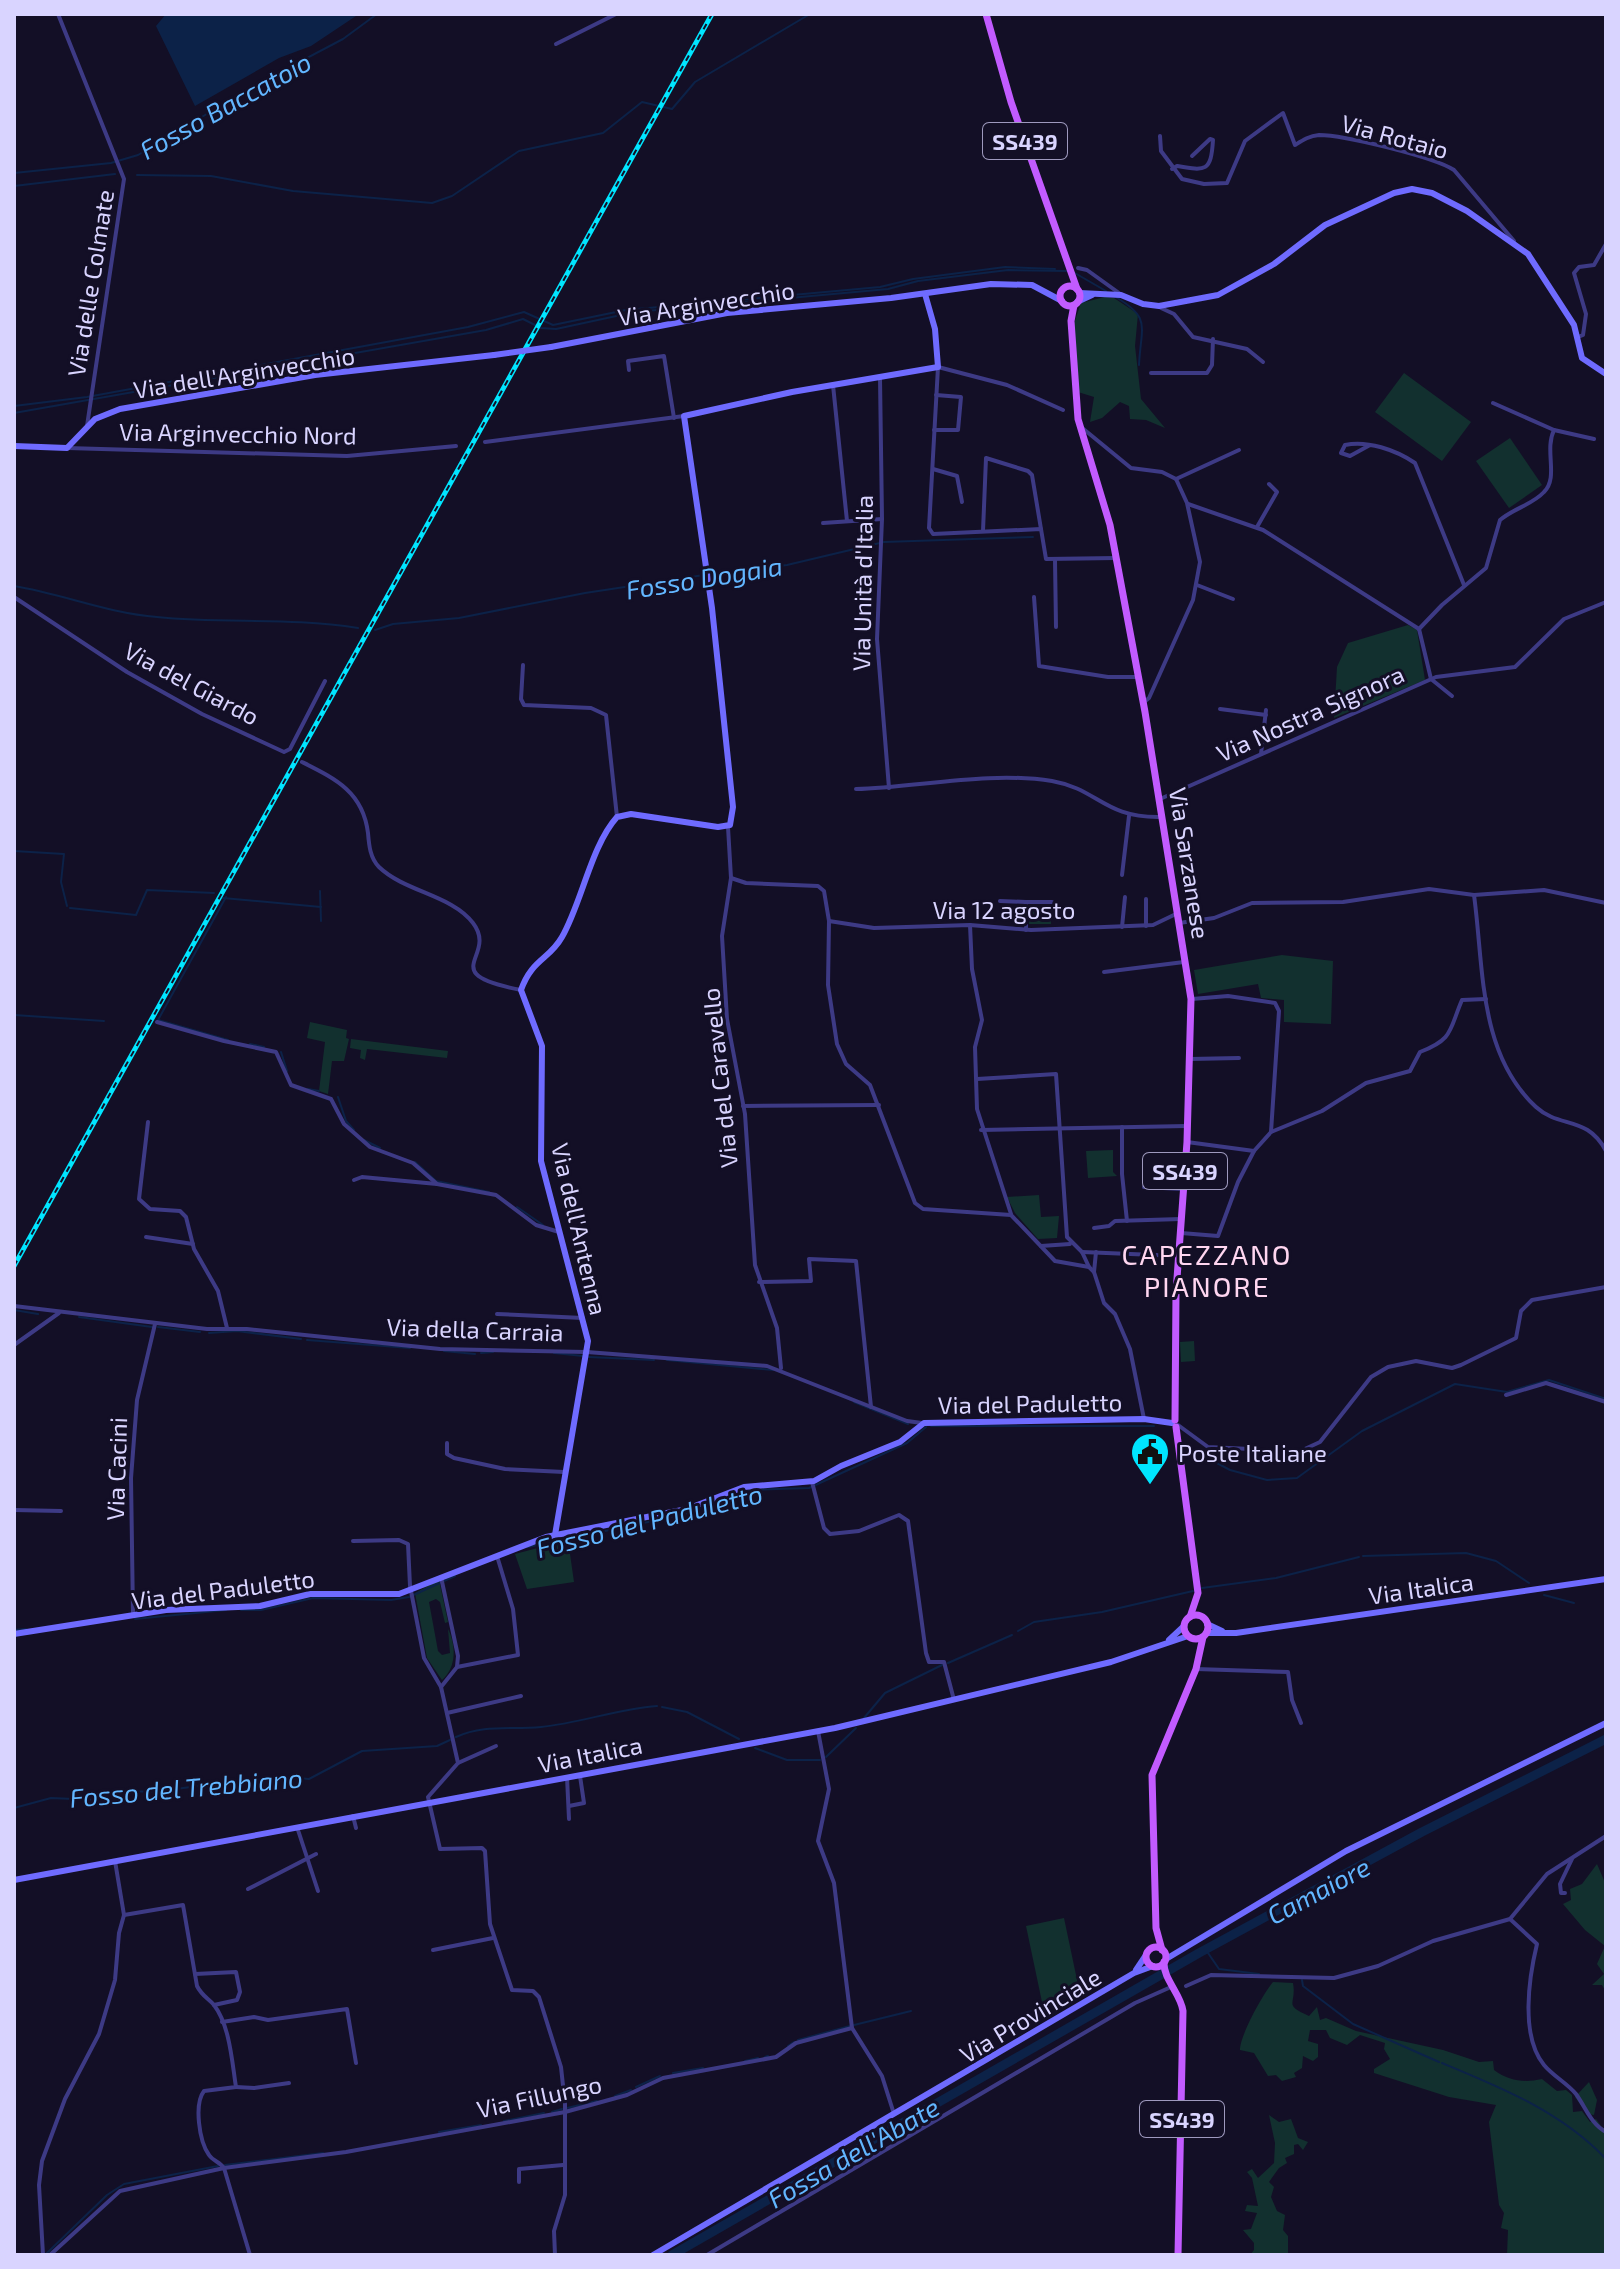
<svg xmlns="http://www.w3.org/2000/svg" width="1620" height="2269" viewBox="0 0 1620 2269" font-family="'Exo 2',sans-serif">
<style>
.green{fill:#12302f}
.water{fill:#0c2248}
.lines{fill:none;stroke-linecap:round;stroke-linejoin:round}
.stream{stroke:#0c2248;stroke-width:2}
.river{stroke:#0c2248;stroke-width:9}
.street{stroke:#3d3a85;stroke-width:4}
.secondary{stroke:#6f6bff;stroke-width:6}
.primary{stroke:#c25bff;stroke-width:7}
.rail-casing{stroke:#00e5ff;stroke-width:5}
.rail{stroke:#130f26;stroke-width:2;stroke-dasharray:6;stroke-linecap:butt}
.secondary-bridge{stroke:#6f6bff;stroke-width:6}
.labels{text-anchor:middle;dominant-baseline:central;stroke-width:6;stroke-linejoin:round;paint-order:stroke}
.shield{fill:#130f26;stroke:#9e99be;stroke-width:2}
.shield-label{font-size:22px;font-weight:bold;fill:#d9d4ff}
.street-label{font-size:24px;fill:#d9d4ff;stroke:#130f26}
.poi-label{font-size:24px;fill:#d9d4ff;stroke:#130f26;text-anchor:start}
.water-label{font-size:26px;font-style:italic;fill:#62b6ff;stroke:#130f26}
.quarter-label{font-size:28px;letter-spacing:2px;fill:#ffd6f0;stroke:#130f26}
</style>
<rect width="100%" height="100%" fill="#130f26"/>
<g class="green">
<polygon points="1105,297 1114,298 1138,314 1135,346 1141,399 1165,428 1146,420 1130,419 1129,406 1120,402 1102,418 1090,422 1094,397 1078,392 1073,326 1081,303"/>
<polygon points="1404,373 1471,422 1442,461 1375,412"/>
<polygon points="1510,438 1542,485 1509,508 1476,461"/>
<polygon points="1408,625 1417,630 1425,680 1334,718 1337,667 1348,643"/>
<polygon points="1050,904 1051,924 1029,924 1030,908 1049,909"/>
<polygon points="1282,955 1333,961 1331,1024 1284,1022 1284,1000 1261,998 1258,984 1198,994 1194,970"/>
<polygon points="310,1022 347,1030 346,1038 349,1039 344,1061 332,1061 328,1094 319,1091 325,1042 307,1038"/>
<polygon points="351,1039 448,1051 447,1058 367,1049 365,1060 360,1058 361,1050 350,1048"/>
<polygon points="1113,1150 1113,1172 1117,1176 1088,1178 1086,1151"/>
<polygon points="1039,1195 1041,1217 1059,1216 1057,1238 1038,1239 1015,1213 1007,1197"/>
<polygon points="1194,1341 1195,1361 1181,1362 1180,1342"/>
<polygon points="568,1540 574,1582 527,1589 515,1554"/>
<path d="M 439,1580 L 448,1622 L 445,1623 L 440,1602 L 436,1599 L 429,1602 L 438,1651 L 442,1655 L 450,1653 L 448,1629 C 456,1645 457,1667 442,1680 L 427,1658 L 415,1593 Z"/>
<polygon points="1597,1864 1606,1885 1606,1992 1602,1985 1592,1985 1604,1974 1597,1964 1605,1946 1585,1930 1563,1904 1571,1900 1570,1889 1582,1884"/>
<polygon points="1064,1918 1080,1994 1042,2002 1026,1926"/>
<path d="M 1273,1982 L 1293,1983 C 1297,2005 1282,2004 1309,2016 L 1317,2007 L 1320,2020 L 1326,2018 L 1356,2031 L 1443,2050 L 1479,2062 L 1493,2061 L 1494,2070 C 1509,2081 1524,2083 1542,2079 L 1557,2091 L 1566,2090 L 1572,2095 L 1573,2112 L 1582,2111 L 1590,2122 L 1596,2119 L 1606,2133 L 1606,2255 L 1507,2255 L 1508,2230 L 1501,2228 L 1504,2213 L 1499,2205 L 1489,2122 L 1496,2105 L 1449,2097 L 1374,2073 L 1374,2069 L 1390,2059 L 1384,2049 L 1385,2043 L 1360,2035 L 1347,2045 L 1330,2038 L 1326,2030 L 1310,2030 L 1308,2041 L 1318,2044 L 1318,2057 L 1313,2061 L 1303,2056 L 1302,2068 L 1294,2073 L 1296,2077 L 1282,2081 L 1276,2075 L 1268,2076 L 1254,2053 L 1240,2050 C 1240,2035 1263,1994 1273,1982 Z"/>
<polygon points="1589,2082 1597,2100 1594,2115 1587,2114 1575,2097"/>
<polygon points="1269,2115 1279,2122 1291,2119 1298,2138 1308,2142 1303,2150 1298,2144 1294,2145 1294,2154 1285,2158 1287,2163 1279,2168 1269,2182 1274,2187 1271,2197 1277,2211 1285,2215 1283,2230 1288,2236 1288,2255 1250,2255 1254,2250 1254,2243 1243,2230 1251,2229 1257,2213 1245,2211 1247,2205 1258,2206 1252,2178 1247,2172 1252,2169 1258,2178 1274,2163 1275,2143"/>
</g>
<polygon class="water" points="166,14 359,14 311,46 279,58 195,106 156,26"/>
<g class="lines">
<g class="stream">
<polyline points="14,173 111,163 138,155 252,87 343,39 377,14"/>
<polyline points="137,175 211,176 293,191 432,203 452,196 519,151 603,133 642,102 672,109 695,82 810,14"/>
<polyline points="14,186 115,174"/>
<polyline points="1073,272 1106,291"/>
<path d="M 1114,296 C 1152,318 1141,325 1139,365"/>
<polyline points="14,406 87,397 468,327 524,312 553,325 626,310 880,287 913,279 1005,267 1055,269"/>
<polyline points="14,413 486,330 523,319 541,328 556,329 635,312 888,289 918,281 1008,270 1067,271"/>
<polyline points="710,574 787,565 884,542 1033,537"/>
<path d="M 14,586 C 63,594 107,613 157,617 C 225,624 290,617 358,628"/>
<polyline points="375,630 393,624 459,618 585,593 704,575"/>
<polyline points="14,851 64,854 61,882 67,906"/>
<polyline points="320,891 321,921"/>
<polyline points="226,897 158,1020 228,1040"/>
<polyline points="223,898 321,907"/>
<polyline points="70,908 136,915 147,890 214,893"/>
<polyline points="14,1015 104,1021"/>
<polyline points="250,1044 264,1047"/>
<polyline points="281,1052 287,1071"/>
<polyline points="308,1089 319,1091"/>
<polyline points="338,1097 346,1121 354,1130"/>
<polyline points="364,1140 380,1148"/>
<polyline points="415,1162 436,1181 489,1192"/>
<polyline points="517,1207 543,1225"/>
<polyline points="14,1310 38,1314"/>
<polyline points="79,1317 152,1327"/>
<polyline points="158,1327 200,1332"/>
<polyline points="209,1333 237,1331 301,1339"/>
<polyline points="307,1340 410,1348"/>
<polyline points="444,1351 475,1354"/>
<polyline points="481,1353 493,1352"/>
<polyline points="554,1353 583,1356"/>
<polyline points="589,1357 654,1360"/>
<polyline points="667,1360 773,1370"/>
<polyline points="854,1402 908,1424"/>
<polyline points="931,1426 1154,1426"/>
<polyline points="1213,1461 1230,1470 1267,1480 1297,1478 1362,1431 1455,1384 1507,1392 1549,1380 1606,1399"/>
<polyline points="528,1547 682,1515 751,1490 809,1488 907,1443 926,1427"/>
<polyline points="1363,1556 1466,1553 1496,1561 1529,1583"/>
<polyline points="1202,1588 1276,1578 1359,1557"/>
<polyline points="1544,1595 1574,1603"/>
<polyline points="241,1610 261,1610 313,1598 391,1600 409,1597 455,1576"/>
<polyline points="135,1619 226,1610"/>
<polyline points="14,1630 26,1629"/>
<polyline points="1018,1631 1034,1622 1102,1612 1193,1591"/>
<polyline points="948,1663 1012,1635"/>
<polyline points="662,1707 687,1712 739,1739"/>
<polyline points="864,1718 885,1693 942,1665"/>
<path d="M 456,1737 C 484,1724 511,1730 541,1727 C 580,1723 617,1709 657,1706"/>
<polyline points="755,1748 787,1760 820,1760"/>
<polyline points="826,1757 856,1728"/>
<polyline points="14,1808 51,1798 97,1800 130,1791 153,1792 274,1776 309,1779 362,1751 437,1746 450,1740"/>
<polyline points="1206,1950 1219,1969 1259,1974"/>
<polyline points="1302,1980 1303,1986 1353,2024 1439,2062"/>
<polyline points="854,2025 911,2011"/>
<polyline points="798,2040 850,2026"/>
<polyline points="788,2046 794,2042"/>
<polyline points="765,2057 768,2056"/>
<polyline points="745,2061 758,2058"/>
<path d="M 1442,2063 C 1500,2087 1562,2112 1606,2159"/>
<polyline points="673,2073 703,2068"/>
<polyline points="636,2087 660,2076"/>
<polyline points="615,2096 631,2090"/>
<polyline points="567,2108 597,2101"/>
<polyline points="552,2112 562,2109"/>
<polyline points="504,2121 544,2113"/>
<polyline points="439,2132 481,2125"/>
<polyline points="225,2165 323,2153"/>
<polyline points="46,2254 107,2195 124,2184 218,2166"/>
</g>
<polyline class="river" points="672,2255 1199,1953 1422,1832 1606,1739"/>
<g class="street">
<polyline points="58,14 124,179 87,426"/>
<polyline points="556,44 616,14"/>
<path d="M 1160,136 L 1161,151 L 1182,179 L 1204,184 L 1227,183 L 1245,141 L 1283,113 L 1295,145 C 1303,140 1309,136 1319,135 C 1344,135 1434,157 1454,170 L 1514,241"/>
<path d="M 1172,169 L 1177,166 C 1206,171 1211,172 1213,140 L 1210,139 L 1192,156"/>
<polyline points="1078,268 1087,270 1119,293"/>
<polyline points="1161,308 1174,314 1193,337 1247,349 1263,362"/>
<polyline points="1578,337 1583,335 1586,314 1574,273 1579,267 1594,265 1606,244"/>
<polyline points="629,370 628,361 664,356 674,418"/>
<polyline points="1151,373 1207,373 1212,365 1213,339"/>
<polyline points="880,378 882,519 877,639 889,788"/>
<polyline points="833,385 847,521"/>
<polyline points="1493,403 1554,430 1594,439"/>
<polyline points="1063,410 1007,385 938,367 929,528 933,534 1041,529 1046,559 1116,558"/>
<polyline points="1081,427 1131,468 1162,472 1176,479 1187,503 1200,562 1193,600 1149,698 1143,703"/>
<polyline points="934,430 958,430 961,397 936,395"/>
<polyline points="485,442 684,416"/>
<path d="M 1370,445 L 1350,456 L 1341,453 L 1345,445 C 1367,440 1396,450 1415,463 L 1464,585"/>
<polyline points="67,448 347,456 456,446"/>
<polyline points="933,469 957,476 962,502"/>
<polyline points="1176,479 1239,450"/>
<polyline points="1188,504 1263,530 1419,629"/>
<polyline points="823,523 882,519"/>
<polyline points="1257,527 1277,492 1269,484"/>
<polyline points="983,531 986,458 1028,471 1032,475 1041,529"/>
<polyline points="1055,560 1056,627"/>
<polyline points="1197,585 1233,599"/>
<polyline points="14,597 127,672 202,714 284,752 290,749 325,681"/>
<polyline points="1034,597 1039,666 1108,677 1138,677"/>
<path d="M 1419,629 L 1442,605 L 1486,568 L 1500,520 C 1514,508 1532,505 1544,492 C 1559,477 1544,451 1554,430"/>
<polyline points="1419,629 1431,679"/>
<polyline points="523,665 521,699 524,705 591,708 606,715 617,817"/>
<polyline points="1431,679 1452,696"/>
<polyline points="1220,709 1266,715"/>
<polyline points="1261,754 1266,710"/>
<path d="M 302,762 C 336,779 363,792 368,833 C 369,845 370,858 379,867 C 405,892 452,895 473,923 C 499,957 433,973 521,990"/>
<path d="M 856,789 C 918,787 990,771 1052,781 C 1098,789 1104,818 1160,817"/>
<polyline points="1160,799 1436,677 1515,667 1564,619 1606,602"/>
<polyline points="728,827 731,878 722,936 727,1019 745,1114 755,1265 777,1328 781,1368"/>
<polyline points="1122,875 1129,816"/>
<polyline points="731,878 746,883 818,886 824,891 829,921 828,985 837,1044 846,1064 870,1085 915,1203 923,1209 1011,1215 1055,1261 1089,1267 1094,1272 1104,1303 1115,1314 1130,1349 1144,1419"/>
<path d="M 1474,895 C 1484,968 1478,1053 1536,1107 C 1560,1129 1587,1115 1606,1151"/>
<polyline points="1146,899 1146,926"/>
<polyline points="1000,901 1026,902"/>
<polyline points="829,921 874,928 970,925 1031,930 1153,925 1178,913"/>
<polyline points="1179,923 1214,918 1252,903 1343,902 1429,889 1474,895 1544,890 1606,903"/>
<polyline points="970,925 972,969 982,1020 975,1047 977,1109 1011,1214"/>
<polyline points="1122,927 1125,897"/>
<polyline points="1026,930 1026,902 1052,902"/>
<polyline points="1104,972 1184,962"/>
<polyline points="157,1022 224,1041 276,1052 291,1085 331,1099 344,1124 370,1147 413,1163 437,1184 496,1195 536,1225 559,1232"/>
<polyline points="1190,1059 1239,1058"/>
<polyline points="977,1079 1056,1074 1067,1237 1082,1252 1089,1267"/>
<polyline points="743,1106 879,1105"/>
<polyline points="148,1122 139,1199 150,1209 180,1211 186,1217 194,1249 218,1291 227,1328"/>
<polyline points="1122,1127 1122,1174 1127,1221"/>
<polyline points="981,1130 1187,1126"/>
<path d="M 1271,1132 L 1322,1111 L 1366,1083 L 1410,1071 L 1420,1052 C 1454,1039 1449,1030 1462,1000 L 1486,999"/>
<polyline points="1187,1142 1254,1151"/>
<polyline points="354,1180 362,1177 437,1184"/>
<polyline points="1144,1187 1182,1189"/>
<polyline points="1094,1228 1109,1226 1115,1221 1181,1219"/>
<polyline points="1181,1233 1218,1236 1238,1182 1254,1151 1271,1132 1279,1011 1275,1003 1228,996 1192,999"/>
<polyline points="146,1237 193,1244"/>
<polyline points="1041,1246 1070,1244"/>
<polyline points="1082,1252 1179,1256"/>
<polyline points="1094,1272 1096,1252"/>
<polyline points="759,1282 811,1281 809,1259 856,1261 871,1407"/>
<polyline points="14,1306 207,1329 247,1329 440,1349 587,1352 767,1366 907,1421 922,1423"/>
<polyline points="497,1314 583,1318"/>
<polyline points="14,1345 59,1313"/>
<polyline points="1506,1395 1546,1383 1606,1402"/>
<polyline points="1178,1425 1208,1447 1250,1449 1280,1456 1296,1453 1320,1442 1371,1377 1388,1367 1416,1361 1452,1368 1461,1365 1516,1338 1521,1311 1532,1300 1606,1287"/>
<polyline points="447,1443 447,1454 454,1458 505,1469 564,1472"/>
<polyline points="812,1482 824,1528 830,1534 859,1531 899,1515 908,1521 926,1653 929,1662 944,1662 954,1700"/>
<polyline points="14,1510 61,1511"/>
<polyline points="353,1541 399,1540 408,1544 410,1586 424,1658 441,1687 458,1763 428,1797 440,1849 482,1848 485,1851 490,1924 512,1990 533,1991 539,1997 561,2067 565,2104 565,2195 554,2231 555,2255"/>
<polyline points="441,1577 458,1656 457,1667"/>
<polyline points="133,1615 131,1478 137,1400 155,1324"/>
<polyline points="1196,1669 1288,1672 1292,1700 1301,1723"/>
<polyline points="441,1687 457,1667 518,1655 513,1609 497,1556"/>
<polyline points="447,1713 521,1696"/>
<polyline points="818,1731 829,1789 818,1841 834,1883 852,2028 882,2076 894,2114"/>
<polyline points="458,1763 496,1746"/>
<polyline points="567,1777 569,1819"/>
<polyline points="569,1806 584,1803 580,1776"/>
<polyline points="353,1816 356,1828"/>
<polyline points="297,1827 318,1891"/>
<polyline points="248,1889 316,1854"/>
<polyline points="1565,1893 1561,1893 1560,1884 1572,1859"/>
<path d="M 124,1915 L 183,1905 L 197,1986 C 202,1996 208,1998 214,2005 C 230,2026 232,2062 236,2087 L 204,2091 C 194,2104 199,2141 209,2155 C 213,2161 220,2162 224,2168 L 346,2152 L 565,2112 L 627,2095 L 663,2078 L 776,2057 L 796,2043 L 852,2028"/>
<path d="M 1510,1919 L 1537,1944 C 1529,1977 1520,2036 1544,2065 C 1553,2076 1567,2083 1576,2094 C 1586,2108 1591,2124 1606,2132"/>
<polyline points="433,1950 493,1938"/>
<polyline points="195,1974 236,1972 240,1992 237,2000 214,2005"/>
<polyline points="1186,1986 1211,1975 1334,1978 1378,1966 1433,1941 1510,1919 1547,1874 1606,1836"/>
<polyline points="222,2022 254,2017 268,2020 347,2009 356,2063"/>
<polyline points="236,2087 254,2088 289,2083"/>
<polyline points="519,2182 519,2169 563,2165"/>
<polyline points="43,2255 39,2185 42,2161 65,2099 99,2034 115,1980 119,1933 124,1915 115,1861"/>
<polyline points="50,2255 120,2191 224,2168 250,2255"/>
<polyline points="707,2255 1135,2003 1171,1987"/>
</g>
<g class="secondary">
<polyline points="1079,293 1121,295 1143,304 1159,306 1218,295 1274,264 1325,225 1394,193 1412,189 1432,193 1467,211 1528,254 1574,325 1582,358 1606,374"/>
<polyline points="1077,302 1092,295"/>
<polyline points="551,347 727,313 891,298 991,284 1032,285 1062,301"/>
<polyline points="14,446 67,448 95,419 120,409 315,375 494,355"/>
<path d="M 555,1535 L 588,1341 L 541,1161 L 542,1046 L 521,990 C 532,959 549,960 562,937 C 582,902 591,846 617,817 L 631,814 L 718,827 L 730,825 L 733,807 L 712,608 L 684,416 L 792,392 L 938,367 L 935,329 L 925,294"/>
<polyline points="1207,1624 1222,1631"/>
<polyline points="1207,1633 1236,1633 1606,1579"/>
<polyline points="14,1634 166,1610 260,1606 310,1594 399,1594 546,1537 687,1509 744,1487 814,1481 841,1466 900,1442 924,1423 1144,1419 1172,1423"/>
<polyline points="1169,1640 1184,1626"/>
<polyline points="14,1880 835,1728 1111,1662 1188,1636"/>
<polyline points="1166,1959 1346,1851 1606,1723"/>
<polyline points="1136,1970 1146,1955"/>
<polyline points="653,2255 1134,1973 1153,1966"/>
</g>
<g class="primary">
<polyline points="986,14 1011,102 1077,289"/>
<circle cx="1070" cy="296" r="10"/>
<polyline points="1074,305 1071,321 1078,419 1110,525 1145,712 1191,999 1187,1142 1176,1292 1175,1420"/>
<polyline points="1176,1427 1198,1593 1190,1617"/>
<circle cx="1196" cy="1627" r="12"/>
<circle cx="1156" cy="1957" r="10"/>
<polyline points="1162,1950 1156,1928 1152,1775 1196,1669 1203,1637"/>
<path d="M 1164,1962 C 1163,1979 1181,1994 1183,2011 L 1178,2255"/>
</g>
<g class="rail-casing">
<polyline id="rail" points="14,1266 712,14"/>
</g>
<use href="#rail" class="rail"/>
<polyline class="secondary-bridge" points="494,355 551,347"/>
</g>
<defs>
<g id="civic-pin" transform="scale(2)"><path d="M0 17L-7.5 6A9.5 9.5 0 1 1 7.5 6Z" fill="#00e5ff" stroke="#130f26"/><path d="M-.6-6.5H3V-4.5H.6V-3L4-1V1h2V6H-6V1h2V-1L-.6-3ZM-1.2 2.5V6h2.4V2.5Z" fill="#111"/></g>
</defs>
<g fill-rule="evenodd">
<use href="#civic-pin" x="1150" y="1452"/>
</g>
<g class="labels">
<g class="shield">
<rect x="983" y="123" width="84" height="36" rx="6"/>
<rect x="1143" y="1153" width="84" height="36" rx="6"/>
<rect x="1140" y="2101" width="84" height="36" rx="6"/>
</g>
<g class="shield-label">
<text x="1025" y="141">SS439</text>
<text x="1185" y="1171">SS439</text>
<text x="1182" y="2119">SS439</text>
</g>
<g class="street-label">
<text transform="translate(1395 136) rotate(15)">Via Rotaio</text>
<text transform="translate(90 283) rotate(-81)">Via delle Colmate</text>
<text transform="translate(706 303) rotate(-9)">Via Arginvecchio</text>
<text transform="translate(244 372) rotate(-9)">Via dell'Arginvecchio</text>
<text transform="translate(238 433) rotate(1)">Via Arginvecchio Nord</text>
<text transform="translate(862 583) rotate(-89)">Via Unità d'Italia</text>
<text transform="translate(192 683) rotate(28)">Via del Giardo</text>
<text transform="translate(1310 713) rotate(-24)">Via Nostra Signora</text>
<text transform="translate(1190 863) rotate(81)">Via Sarzanese</text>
<text x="1004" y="909">Via 12 agosto</text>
<text transform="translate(719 1078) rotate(-96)">Via del Caravello</text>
<text transform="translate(580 1229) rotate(77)">Via dell'Antenna</text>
<text transform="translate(475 1329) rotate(2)">Via della Carraia</text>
<text transform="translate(1030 1403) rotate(-1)">Via del Paduletto</text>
<text transform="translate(116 1469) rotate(-88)">Via Cacini</text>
<text transform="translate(1421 1588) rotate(-8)">Via Italica</text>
<text transform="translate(223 1589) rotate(-7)">Via del Paduletto</text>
<text transform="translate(590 1754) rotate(-11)">Via Italica</text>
<text transform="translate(1030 2015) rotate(-31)">Via Provinciale</text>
<text transform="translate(539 2096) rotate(-12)">Via Fillungo</text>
</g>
<g class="poi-label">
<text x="1178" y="1452">Poste Italiane</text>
</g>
<g class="water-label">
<text transform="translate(225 105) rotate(-29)">Fosso Baccatoio</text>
<text transform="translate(704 577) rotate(-9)">Fosso Dogaia</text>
<text transform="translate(649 1520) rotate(-14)">Fosso del Paduletto</text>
<text transform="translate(186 1787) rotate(-5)">Fosso del Trebbiano</text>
<text transform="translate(1318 1890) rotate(-28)">Camaiore</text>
<text transform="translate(853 2152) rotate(-30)">Fossa dell'Abate</text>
</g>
<g class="quarter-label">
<text x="1207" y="1254">CAPEZZANO<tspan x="1207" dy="32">PIANORE</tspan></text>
</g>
</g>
<rect width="1620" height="2269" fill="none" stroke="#d9d4ff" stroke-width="32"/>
</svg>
